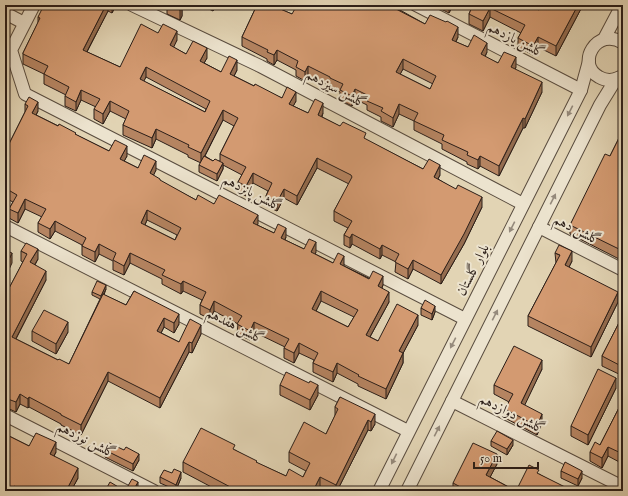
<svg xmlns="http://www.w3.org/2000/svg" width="628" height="496" viewBox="0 0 628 496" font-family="'IM FELL English',Amiri,serif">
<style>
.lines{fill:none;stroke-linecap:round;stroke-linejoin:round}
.minor-casing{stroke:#594c3f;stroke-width:14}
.minor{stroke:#ece3ce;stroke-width:12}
.wall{fill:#b58461;stroke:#2b1e18;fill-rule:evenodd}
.shaded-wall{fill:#946c4f;stroke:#2b1e18}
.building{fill:#d39a71;stroke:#2b1e18;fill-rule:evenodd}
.oneway{fill:#958a7c}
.labels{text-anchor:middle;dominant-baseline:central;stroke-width:4;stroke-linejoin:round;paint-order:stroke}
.street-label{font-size:14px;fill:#2b1e18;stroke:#ece3ce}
</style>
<rect width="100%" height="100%" fill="#e2d4b4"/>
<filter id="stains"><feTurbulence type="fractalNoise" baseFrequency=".005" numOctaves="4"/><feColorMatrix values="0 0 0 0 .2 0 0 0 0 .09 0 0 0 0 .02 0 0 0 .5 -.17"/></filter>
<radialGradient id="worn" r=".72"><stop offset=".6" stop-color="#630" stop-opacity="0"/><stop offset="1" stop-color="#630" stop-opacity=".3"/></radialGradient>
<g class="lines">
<g class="minor-casing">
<g id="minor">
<polyline points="34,5 11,50 25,94 465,319"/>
<polyline points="132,5 260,66 523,204"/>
<polyline points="416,5 581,90"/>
<polyline points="5,13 24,23"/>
<polyline points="604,39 622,5"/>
<path d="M 620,77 C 613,81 606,81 599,77 C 575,64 597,26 623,43"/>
<polyline points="5,226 408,431"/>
<polyline points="539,227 623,270"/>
<polyline points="452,401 623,487"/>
<polyline points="5,415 154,491"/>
<polyline points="379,491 581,90 589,61"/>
<polyline points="407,491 600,105 616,79"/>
</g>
</g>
<use href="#minor" class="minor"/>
</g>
<g class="wall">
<path d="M 51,5 L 115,5 L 115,7 L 112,13 L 108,11 L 87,52 L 120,67 L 158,33 L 177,40 L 173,47 L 186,54 L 207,58 L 204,63 L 221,72 L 237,70 L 234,76 L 254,86 L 282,98 L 296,101 L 293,106 L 308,113 L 323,113 L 322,117 L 423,169 L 440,175 L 438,179 L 482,207 L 464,244 L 441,284 L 413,269 L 408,279 L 395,272 L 396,262 L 382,255 L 380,259 L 352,244 L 350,248 L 344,245 L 344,235 L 348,228 L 334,221 L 334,211 L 349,184 L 317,168 L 297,205 L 284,198 L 277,211 L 266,206 L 266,196 L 268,191 L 253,183 L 246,196 L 238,192 L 238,182 L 242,175 L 223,165 L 223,169 L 217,181 L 199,172 L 199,165 L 201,163 L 188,157 L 188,155 L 156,139 L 152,148 L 123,135 L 123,125 L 126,119 L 110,111 L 103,124 L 94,119 L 94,109 L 96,107 L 81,100 L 76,111 L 65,106 L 65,96 L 66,95 L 44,84 L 44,74 L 23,64 L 23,53 L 38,23 L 38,17 ZM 146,77 L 206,109 L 205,112 L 143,81 ZM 223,120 L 234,126 L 220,154 L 220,161 L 213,161 L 205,156 Z"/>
<polygon points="165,5 182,5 182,16 180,20 167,14 167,6"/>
<polygon points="201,5 216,5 213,11"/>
<path d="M 257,5 L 285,5 L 282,10 L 292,14 L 400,5 L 400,10 L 425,24 L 458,37 L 456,42 L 468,47 L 487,52 L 485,57 L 498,63 L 516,67 L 515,69 L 542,92 L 525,128 L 523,128 L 499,176 L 480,166 L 478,169 L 467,164 L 467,162 L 442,149 L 442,144 L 414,130 L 414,121 L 399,114 L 393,127 L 381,121 L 381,117 L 367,110 L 367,105 L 355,99 L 352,106 L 340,100 L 340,92 L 330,87 L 330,86 L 308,76 L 305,81 L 296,76 L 296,70 L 277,60 L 274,65 L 267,61 L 267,59 L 242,46 L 242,37 ZM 403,69 L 433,84 L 430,89 L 400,74 Z"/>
<polygon points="439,5 453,5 449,13 439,8"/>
<polygon points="463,5 533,5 532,6 539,10 583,5 556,56 538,47 533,55 518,47 518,38 521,33 490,17 483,31 469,24 469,14 471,9"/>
<path d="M 25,104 L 38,111 L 36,115 L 109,151 L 127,156 L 124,161 L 138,168 L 156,170 L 153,175 L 160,181 L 196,200 L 214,204 L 258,224 L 257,225 L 274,233 L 286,237 L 285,240 L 304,249 L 316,252 L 315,254 L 333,263 L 344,266 L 383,285 L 382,288 L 389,302 L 370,337 L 378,341 L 418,325 L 403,353 L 403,363 L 386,399 L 358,386 L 358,384 L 337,373 L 333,382 L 313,372 L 313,363 L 314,360 L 299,353 L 294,363 L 284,358 L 284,348 L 285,347 L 254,332 L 250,340 L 237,334 L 238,324 L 214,311 L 210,319 L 200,314 L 200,305 L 202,300 L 183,291 L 181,294 L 162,284 L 162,279 L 130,263 L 124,275 L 113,270 L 113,261 L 99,254 L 95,262 L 82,255 L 82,245 L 55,231 L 50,239 L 38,232 L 38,223 L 42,217 L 25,209 L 18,223 L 9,218 L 9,209 L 13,202 L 5,198 L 5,152 L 25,112 ZM 147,220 L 177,235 L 175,240 L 145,225 ZM 321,301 L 354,317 L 348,327 L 316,311 Z"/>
<polygon points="623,130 623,261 570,234 570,225 610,156"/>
<polygon points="21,251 38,259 35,265 46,280 16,339 58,360 69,364 100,299 92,295 92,292 106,289 104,295 126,305 134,291 179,324 174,333 164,327 161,333 179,342 201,334 192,353 189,352 160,408 108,381 81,435 61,425 61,424 29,407 28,408 20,404 16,412 5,407 5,296 23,262 21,261"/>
<polygon points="555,253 572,261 569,267 618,302 591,357 528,326 528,316 556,263"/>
<polygon points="421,308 435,312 432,320 421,315"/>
<polygon points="623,315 623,376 602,366 602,356"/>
<polygon points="32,331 68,332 56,354 32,341"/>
<polygon points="542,369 524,405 542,423 537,435 505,418 505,409 509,402 494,394 494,385"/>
<polygon points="280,385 318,395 310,410 280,395"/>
<polygon points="616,388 588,445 571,436 571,426"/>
<polygon points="340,397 375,424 371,431 368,430 337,491 329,491 320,486 318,491 219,491 183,472 183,462 235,450 257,463 286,476 303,477 306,471 289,462 289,452 326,434 335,416 335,407"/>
<polygon points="623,400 623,464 608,456 602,468 590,461 590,452 600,445"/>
<polygon points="5,434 29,446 56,452 54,456 78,478 71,491 5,491"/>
<polygon points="491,441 513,445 507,455 491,446"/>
<polygon points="105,450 139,460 133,471 105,457"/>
<polygon points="497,464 490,477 516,491 539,474 567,491 453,491 453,483"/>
<polygon points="561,471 582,478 578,486 561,478"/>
<polygon points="160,477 181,478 176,490 160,483"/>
</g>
<g class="shaded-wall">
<polygon points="106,5 108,5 108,11 83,59 83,50"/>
<polygon points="112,5 115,5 115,7 112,13"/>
<polygon points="213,5 216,5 213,11"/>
<polygon points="280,5 285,5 278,18 278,8"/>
<polygon points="398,5 400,5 400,10 396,18 396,9"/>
<polygon points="449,5 453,5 449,13"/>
<polygon points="578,5 583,5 556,56 556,46"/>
<polygon points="182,6 182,16 180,20 180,10"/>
<polygon points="490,8 490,17 483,31 483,21"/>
<polygon points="458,27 458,37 452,49 452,40"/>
<polygon points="177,31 177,40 170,55 170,45"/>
<polygon points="538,37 538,47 533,55 533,46"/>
<polygon points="487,43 487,52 481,64 481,54"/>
<polygon points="207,48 207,58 200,70 200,61"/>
<polygon points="277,50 277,60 274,65 274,55"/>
<polygon points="516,57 516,67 511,77 511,67"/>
<polygon points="403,59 403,69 396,82 396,72"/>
<polygon points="237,60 237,70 230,84 230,74"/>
<polygon points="308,66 308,76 305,81 305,72"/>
<polygon points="146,67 146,77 140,89 140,79"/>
<polygon points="542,82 542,92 525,128 525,119"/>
<polygon points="355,89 355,99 352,106 352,96"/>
<polygon points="81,90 81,100 76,111 76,102"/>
<polygon points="296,92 296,101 289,114 289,104"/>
<polygon points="110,101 110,111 103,124 103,114"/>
<polygon points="38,102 38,111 32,123 32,113"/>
<polygon points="323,103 323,113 318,124 318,115"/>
<polygon points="399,104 399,114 393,127 393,118"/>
<polygon points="223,110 223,120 201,163 201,153"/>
<polygon points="523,118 523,128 499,176 499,166"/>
<polygon points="156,129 156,139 152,148 152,138"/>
<polygon points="127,146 127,156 120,169 120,159"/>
<polygon points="480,156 480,166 478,169 478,160"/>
<polygon points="317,158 317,168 297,205 297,196"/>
<polygon points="156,161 156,170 150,183 150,173"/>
<polygon points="223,163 223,169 217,181 217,174"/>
<polygon points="440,165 440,175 434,186 434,177"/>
<polygon points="253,173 253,183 246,196 246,186"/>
<polygon points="284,189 284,198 277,211 277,202"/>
<polygon points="482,197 482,207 464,244 441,284 441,275"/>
<polygon points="25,199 25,209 18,223 18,213"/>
<polygon points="147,210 147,220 141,233 141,223"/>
<polygon points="258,215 258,224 253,233 253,223"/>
<polygon points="55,221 55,231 50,239 50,229"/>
<polygon points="286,228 286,237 281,247 281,238"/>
<polygon points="352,234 352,244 350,248 350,238"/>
<polygon points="316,242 316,252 311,262 311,252"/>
<polygon points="99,244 99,254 95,262 95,252"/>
<polygon points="382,245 382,255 380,259 380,249"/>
<polygon points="38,249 38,259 30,272 30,262"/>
<polygon points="572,251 572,261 565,275 565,265"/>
<polygon points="12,253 12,263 5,278 5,268"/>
<polygon points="130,253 130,263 124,275 124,266"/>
<polygon points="344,256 344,266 340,274 340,264"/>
<polygon points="413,260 413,269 408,279 408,269"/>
<polygon points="46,271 46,280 12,346 12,337"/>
<polygon points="383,276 383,285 378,296 378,286"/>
<polygon points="183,281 183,291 181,294 181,284"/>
<polygon points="106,285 106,289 101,299 101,296"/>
<polygon points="321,291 321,301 312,319 312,309"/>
<polygon points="389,292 389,302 366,344 366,335"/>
<polygon points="618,292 618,302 591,357 591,347"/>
<polygon points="214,301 214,311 210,319 210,310"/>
<polygon points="435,306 435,312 432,320 432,314"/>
<polygon points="179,314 179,324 174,333 174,323"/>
<polygon points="418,315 418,325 399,361 399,351"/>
<polygon points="164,318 164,327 157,341 157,331"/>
<polygon points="68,322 68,332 56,354 56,344"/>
<polygon points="254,322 254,332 250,340 250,331"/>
<polygon points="201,325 201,334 192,353 192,343"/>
<polygon points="189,342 189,352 160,408 160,398"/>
<polygon points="299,343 299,353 294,363 294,353"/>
<polygon points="403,353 403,363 386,399 386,389"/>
<polygon points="542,360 542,369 521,413 521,403"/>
<polygon points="337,363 337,373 333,382 333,372"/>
<polygon points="108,372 108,381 81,435 81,425"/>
<polygon points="616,378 616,388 588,445 588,435"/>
<polygon points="318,385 318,395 310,410 310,400"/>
<polygon points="20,394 20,404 16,412 16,402"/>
<polygon points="29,397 29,407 28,408 28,399"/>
<polygon points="375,414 375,424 371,431 371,422"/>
<polygon points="542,414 542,423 537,435 537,426"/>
<polygon points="7,418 7,428 5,432 5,423"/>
<polygon points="368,420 368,430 337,491 336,491 336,485"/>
<polygon points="513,440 513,445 507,455 507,449"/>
<polygon points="56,442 56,452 50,463 50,454"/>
<polygon points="608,447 608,456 602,468 602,458"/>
<polygon points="139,454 139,460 133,471 133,464"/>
<polygon points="497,454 497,464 486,485 486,475"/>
<polygon points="78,468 78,478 71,491 66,491"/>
<polygon points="582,471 582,478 578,486 578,479"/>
<polygon points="181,472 181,478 176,490 176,485"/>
<polygon points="320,477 320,486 318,491 313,491"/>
<polygon points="138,482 138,491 133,491"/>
</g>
<g class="building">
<path d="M 44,5 L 49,5 L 51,6 L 51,5 L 106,5 L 83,50 L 120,67 L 141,24 L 158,33 L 163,24 L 177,31 L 170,45 L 186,54 L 193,41 L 207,48 L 200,61 L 221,72 L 229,56 L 237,60 L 230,74 L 254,86 L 255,84 L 282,98 L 287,87 L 296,92 L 289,104 L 308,113 L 315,99 L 323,103 L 318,115 L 340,126 L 343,122 L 366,133 L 364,138 L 423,169 L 429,159 L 440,165 L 434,177 L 456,189 L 458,185 L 482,197 L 464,234 L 441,275 L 413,260 L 408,269 L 395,262 L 399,254 L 382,245 L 380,249 L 352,234 L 350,238 L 344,235 L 352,221 L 334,211 L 352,177 L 351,175 L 317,158 L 297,196 L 284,189 L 277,202 L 266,196 L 272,183 L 253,173 L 246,186 L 238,182 L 246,167 L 220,154 L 238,118 L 223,110 L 201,153 L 188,147 L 189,145 L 156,129 L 152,138 L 123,125 L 129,111 L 110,101 L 103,114 L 94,109 L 100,99 L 81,90 L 76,102 L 65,96 L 69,87 L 44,74 L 48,66 L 23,54 L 23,53 L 40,18 L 38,17 ZM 146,67 L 210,101 L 205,112 L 140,79 Z"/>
<polygon points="170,5 180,5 182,6 180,10"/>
<path d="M 257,5 L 280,5 L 278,8 L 292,14 L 297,5 L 398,5 L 396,9 L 425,24 L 430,15 L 446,22 L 447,21 L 458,27 L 452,40 L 468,47 L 474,35 L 487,43 L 481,54 L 498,63 L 504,52 L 516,57 L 511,67 L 542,82 L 525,119 L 523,118 L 499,166 L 480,156 L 478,160 L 467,155 L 468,152 L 442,140 L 444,135 L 414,121 L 418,113 L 399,104 L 393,118 L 381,111 L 383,108 L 367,101 L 369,96 L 355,89 L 352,96 L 340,90 L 343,84 L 330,78 L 330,77 L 308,66 L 305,72 L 296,67 L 298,61 L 277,50 L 274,55 L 267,52 L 268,50 L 242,37 ZM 403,59 L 436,76 L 430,89 L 396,72 Z"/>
<polygon points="473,5 530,5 539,10 542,5 578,5 556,46 538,37 533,46 518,38 525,25 490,8 483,21 469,14"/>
<path d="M 29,97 L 38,102 L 32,113 L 58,126 L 59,124 L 76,133 L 75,134 L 109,151 L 115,140 L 127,146 L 120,159 L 138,168 L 144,155 L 156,161 L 150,173 L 160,179 L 160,180 L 196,200 L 198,195 L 214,204 L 219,195 L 258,215 L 253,223 L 274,233 L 278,224 L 286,228 L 281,238 L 304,249 L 309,239 L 316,242 L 311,252 L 333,263 L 338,253 L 344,256 L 340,264 L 369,279 L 373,271 L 383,276 L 378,286 L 389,292 L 366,335 L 378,341 L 397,304 L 418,315 L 399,351 L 403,353 L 386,389 L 358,376 L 359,375 L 337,363 L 333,372 L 313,363 L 318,353 L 299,343 L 294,353 L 284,348 L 289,339 L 254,322 L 250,331 L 237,324 L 242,316 L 214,301 L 210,310 L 200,305 L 206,292 L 183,281 L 181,284 L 162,275 L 165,270 L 130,253 L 124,266 L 113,260 L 116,253 L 99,244 L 95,252 L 82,246 L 86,238 L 55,221 L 50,229 L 38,223 L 46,209 L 25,199 L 18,213 L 9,209 L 17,195 L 5,188 L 5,152 L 28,106 L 25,104 ZM 147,210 L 181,228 L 175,240 L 141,223 ZM 321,291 L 358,310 L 348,327 L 312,309 Z"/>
<polygon points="623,130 623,251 570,225 605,154 610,156"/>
<polygon points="204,156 213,161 215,159 223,163 217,174 199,165"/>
<polygon points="26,243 38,249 30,262 46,271 12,337 58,360 59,359 69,364 103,294 126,305 134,291 179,314 174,323 164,318 157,331 179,342 190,319 201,325 192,343 189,342 160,398 108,372 81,425 61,415 61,414 29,397 28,399 20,394 16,402 5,398 5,296 27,254 21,251"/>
<polygon points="559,245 572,251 565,265 618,292 591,347 528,316 560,255 555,253"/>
<polygon points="5,250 12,253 5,268"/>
<polygon points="97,281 106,285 101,296 92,292"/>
<polygon points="425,300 435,306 432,314 421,308"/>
<polygon points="44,310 68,322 56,344 32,331"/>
<polygon points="623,315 623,367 602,356"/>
<polygon points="514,346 542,360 521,403 542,414 537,426 505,409 513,394 494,385"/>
<polygon points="598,369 616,378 588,435 571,426"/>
<polygon points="286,372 309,383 310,381 318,385 310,400 280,385"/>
<polygon points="340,397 375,414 371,422 368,420 336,485 320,477 313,491 236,491 236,490 183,462 201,428 235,445 233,449 257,461 256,462 286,476 289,469 303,477 310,463 289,452 304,422 326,434 338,409 335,407"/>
<polygon points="623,400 623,454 608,447 602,458 590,452 595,442 600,445"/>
<polygon points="5,417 7,418 5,423"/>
<polygon points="497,431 513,440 507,449 491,441"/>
<polygon points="36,433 56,442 50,454 78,468 66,491 23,491 14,486 11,491 5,488 5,434 29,446"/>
<polygon points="109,443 124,450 126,447 139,454 133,464 105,450"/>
<polygon points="473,443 497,454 486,475 516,491 529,465 539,470 537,473 567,488 565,491 468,491 453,483"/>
<polygon points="565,462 582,471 578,479 561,471"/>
<polygon points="174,469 181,472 176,485 160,477 164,470 172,473"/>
<polygon points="132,479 138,482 133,491 105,491 110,482 125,491"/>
</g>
<defs><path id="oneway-solid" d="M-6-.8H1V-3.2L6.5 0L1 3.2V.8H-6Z"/></defs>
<g class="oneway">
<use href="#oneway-solid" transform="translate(570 111) rotate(117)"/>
<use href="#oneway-solid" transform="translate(553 199) rotate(-63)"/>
<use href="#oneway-solid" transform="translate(512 227) rotate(117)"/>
<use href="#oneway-solid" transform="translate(495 315) rotate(-63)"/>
<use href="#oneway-solid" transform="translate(453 343) rotate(117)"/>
<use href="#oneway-solid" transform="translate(437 431) rotate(-63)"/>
<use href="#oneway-solid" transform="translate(394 459) rotate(116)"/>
</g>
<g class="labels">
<g class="street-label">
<text transform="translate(516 40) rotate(27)">گلشن یازدهم</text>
<text transform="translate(336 89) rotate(28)">گلشن سیزدهم</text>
<text transform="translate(252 193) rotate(27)">گلشن پانزدهم</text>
<text transform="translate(577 230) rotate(27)">گلشن دهم</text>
<text transform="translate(473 270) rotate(-63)">بلوار گلستان</text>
<text transform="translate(235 326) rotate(27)">گلشن هفدهم</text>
<text transform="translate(512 414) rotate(27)">گلشن دوازدهم</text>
<text transform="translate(86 440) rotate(27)">گلشن نوزدهم</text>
</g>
</g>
<rect width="628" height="496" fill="none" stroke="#e2d4b4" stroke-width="20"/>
<rect x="6" y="6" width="616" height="484" fill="none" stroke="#2b1e18" stroke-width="2"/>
<rect x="10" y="10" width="608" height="476" fill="none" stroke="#2b1e18"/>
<path d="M474 462v6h64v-6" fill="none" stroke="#2b1e18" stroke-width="2"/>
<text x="480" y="462" font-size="12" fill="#2b1e18" stroke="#ece3ce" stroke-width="3" paint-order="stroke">50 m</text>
<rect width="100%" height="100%" filter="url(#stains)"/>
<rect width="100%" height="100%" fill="url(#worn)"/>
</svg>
